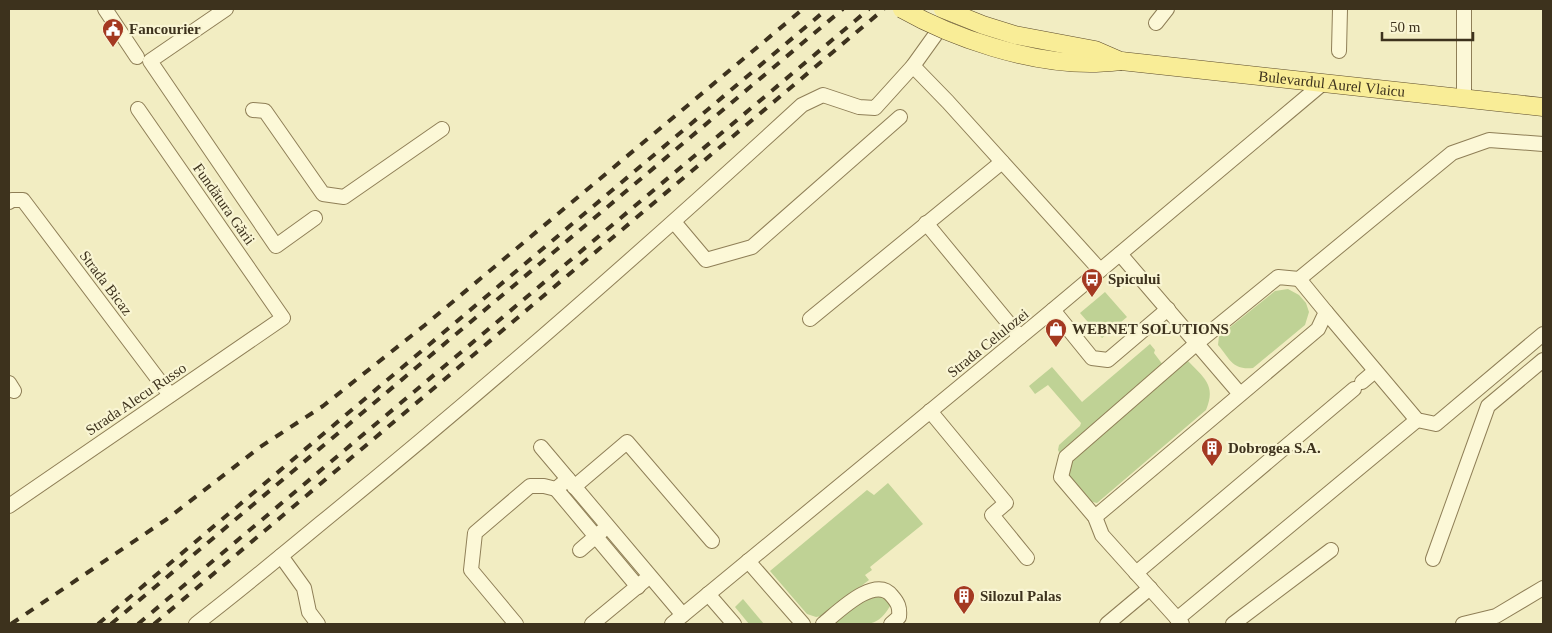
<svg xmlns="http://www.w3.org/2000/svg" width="1552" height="633" viewBox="0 0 1552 633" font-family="'Times New Roman',serif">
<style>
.green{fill:#bfd295}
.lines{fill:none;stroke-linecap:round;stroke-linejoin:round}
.minor-casing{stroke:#8f7f57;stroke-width:16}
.major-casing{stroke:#5c4b2c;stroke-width:19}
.minor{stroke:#fcf8d7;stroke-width:14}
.major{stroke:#f9ed97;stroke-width:18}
.rail{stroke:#3d321d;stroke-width:4;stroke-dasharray:9 9;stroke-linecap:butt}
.major-bridge-casing{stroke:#5c4b2c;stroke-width:19;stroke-linecap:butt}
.major-bridge{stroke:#f9ed97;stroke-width:18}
.labels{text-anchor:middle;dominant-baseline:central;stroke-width:4.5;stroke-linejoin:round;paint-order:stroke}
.poi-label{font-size:15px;font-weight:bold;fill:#3d321d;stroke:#f9f5d3;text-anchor:start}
.street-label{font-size:15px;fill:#3d321d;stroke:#f9f5d3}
</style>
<rect width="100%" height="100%" fill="#f2edc2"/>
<g class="green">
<path d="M 1288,289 L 1299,295 L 1306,303 L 1309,312 L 1305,325 L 1253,368 C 1232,370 1231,360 1218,345 L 1219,336 L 1275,291 Z"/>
<polygon points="1105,292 1127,317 1102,338 1080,313"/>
<polygon points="1150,344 1155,350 1154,353 1163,365 1065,452 1060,454 1058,450 1059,445 1080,426 1081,423 1048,385 1035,394 1029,386 1052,367 1082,402"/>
<path d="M 1187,360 C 1203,377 1217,385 1206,410 L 1097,503 C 1080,500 1062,476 1070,460 Z"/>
<polygon points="888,483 923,524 870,567 872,570 865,575 869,580 822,616 816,617 807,614 770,571 867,490 874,495"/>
<path d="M 881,593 L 891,604 C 877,632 858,624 831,624 L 866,597 Z"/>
<polygon points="743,599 764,624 749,624 735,607"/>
</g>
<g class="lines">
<g class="minor-casing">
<g id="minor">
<polyline points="105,9 137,57"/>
<polyline points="226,9 150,61 276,246 315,218"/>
<polyline points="1464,9 1464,99"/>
<polyline points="1156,23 1167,9"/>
<polyline points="1339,51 1340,9"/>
<polyline points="913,66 948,102 1100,270"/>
<polyline points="253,110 265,111 323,194 344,197 442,129"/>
<polyline points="9,202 12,200 23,200 170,395"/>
<polyline points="674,222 706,260 752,247 900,117"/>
<polyline points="926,223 1020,337"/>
<polyline points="1120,254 1240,394"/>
<polyline points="1053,310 1092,358 1108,360 1168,309"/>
<polyline points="1326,312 1417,420 1436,424 1543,334"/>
<polyline points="810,319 1002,162"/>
<polyline points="1362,382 1375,371"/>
<polyline points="9,383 14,391"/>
<polyline points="930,411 1006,503 992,515 1027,558"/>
<polyline points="541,447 683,615"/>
<polyline points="574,487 627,442 712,541"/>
<polyline points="556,489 638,587"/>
<polyline points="9,506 283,318 138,109"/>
<polyline points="1095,517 1318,329 1326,312 1299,279"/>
<polyline points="580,550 602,531"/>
<polyline points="281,556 304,588 309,612 318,624"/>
<polyline points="1433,559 1488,406 1543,360"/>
<polyline points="748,561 803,624"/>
<polyline points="1136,573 1354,389"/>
<polyline points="708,594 734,624"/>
<polyline points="1177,619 1417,420"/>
<path d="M 196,624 C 239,591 280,557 321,523 C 486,389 645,249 802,105 L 823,95 L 859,107 L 875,108 L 913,66 L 946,20"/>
<polyline points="516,624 471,570 475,533 530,486 544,486 556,489 568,479"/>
<polyline points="592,624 644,581"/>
<polyline points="672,624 1053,310 1322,84"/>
<path d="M 823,624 C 837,613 875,574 892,596 C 898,603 900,607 899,617 L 891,624"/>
<polyline points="1107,624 1150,588"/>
<polyline points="1182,624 1102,535 1095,517 1061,477 1066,457 1197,343 1278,277 1299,279 1452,153 1489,140 1543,144"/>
<polyline points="1233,624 1331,550"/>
<polyline points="1463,624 1496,616 1543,588"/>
</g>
</g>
<g class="major-casing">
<g id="major">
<path id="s1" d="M 1121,61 L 1543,107"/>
</g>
</g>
<use href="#minor" class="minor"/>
<use href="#major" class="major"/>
<g class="rail">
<polyline points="11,624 167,519 260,447 323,406 425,325 803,9"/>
<polyline points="98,624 827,9"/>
<polyline points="111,624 843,9"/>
<polyline points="138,624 869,9"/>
<polyline points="154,624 884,9"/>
</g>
<g class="major-bridge-casing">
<g id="major-bridge">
<path d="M 902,9 C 955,39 1029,63 1090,63 C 1100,63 1111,62 1121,61"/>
<polyline points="943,9 983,25 1015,35 1095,50 1118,60"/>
</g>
</g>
<use href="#major-bridge" class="major-bridge"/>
</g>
<defs>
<g id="civic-pin" transform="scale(1.125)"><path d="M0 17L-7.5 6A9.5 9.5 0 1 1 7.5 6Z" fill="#a43921" stroke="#f9f5d3"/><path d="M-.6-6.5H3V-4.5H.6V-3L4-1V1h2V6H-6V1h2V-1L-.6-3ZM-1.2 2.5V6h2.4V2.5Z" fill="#fff"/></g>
<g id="bus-pin" transform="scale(1.125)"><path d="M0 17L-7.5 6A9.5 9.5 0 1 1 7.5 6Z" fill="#a43921" stroke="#f9f5d3"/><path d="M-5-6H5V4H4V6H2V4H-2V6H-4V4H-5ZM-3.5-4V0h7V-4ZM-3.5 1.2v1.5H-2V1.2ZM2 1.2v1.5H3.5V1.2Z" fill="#fff"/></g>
<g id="shop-pin" transform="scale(1.125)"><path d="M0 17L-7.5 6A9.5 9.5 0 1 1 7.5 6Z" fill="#a43921" stroke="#f9f5d3"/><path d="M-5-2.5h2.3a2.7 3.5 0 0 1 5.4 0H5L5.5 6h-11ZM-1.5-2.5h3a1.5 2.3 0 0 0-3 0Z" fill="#fff"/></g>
<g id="building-pin" transform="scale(1.125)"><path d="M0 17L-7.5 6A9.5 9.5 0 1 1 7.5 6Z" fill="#a43921" stroke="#f9f5d3"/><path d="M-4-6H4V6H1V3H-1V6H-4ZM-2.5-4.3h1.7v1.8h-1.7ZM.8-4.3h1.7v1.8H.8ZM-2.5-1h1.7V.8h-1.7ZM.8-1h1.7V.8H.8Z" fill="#fff"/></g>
</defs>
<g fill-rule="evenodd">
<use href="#civic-pin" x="113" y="29"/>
<use href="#bus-pin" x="1092" y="279"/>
<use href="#shop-pin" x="1056" y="329"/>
<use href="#building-pin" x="1212" y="448"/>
<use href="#building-pin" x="964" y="596"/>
</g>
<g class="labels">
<g class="poi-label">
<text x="129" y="29">Fancourier</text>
<text x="1108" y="279">Spicului</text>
<text x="1072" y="329">WEBNET SOLUTIONS</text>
<text x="1228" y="448">Dobrogea S.A.</text>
<text x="980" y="596">Silozul Palas</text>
</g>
<g class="street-label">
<text stroke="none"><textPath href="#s1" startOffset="212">Bulevardul Aurel Vlaicu</textPath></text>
<text transform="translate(224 204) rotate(55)">Fundătura Gării</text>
<text transform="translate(106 283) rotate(53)">Strada Bicaz</text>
<text transform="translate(988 343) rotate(-39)">Strada Celulozei</text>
<text transform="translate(136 399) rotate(-34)">Strada Alecu Russo</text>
</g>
</g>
<rect width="1552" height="633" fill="none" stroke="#3d321d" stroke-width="20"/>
<path d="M1382 32v8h91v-8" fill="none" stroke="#3d321d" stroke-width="2.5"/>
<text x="1390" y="32" font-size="15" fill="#3d321d" stroke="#f9f5d3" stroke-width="4" paint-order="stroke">50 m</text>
</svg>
